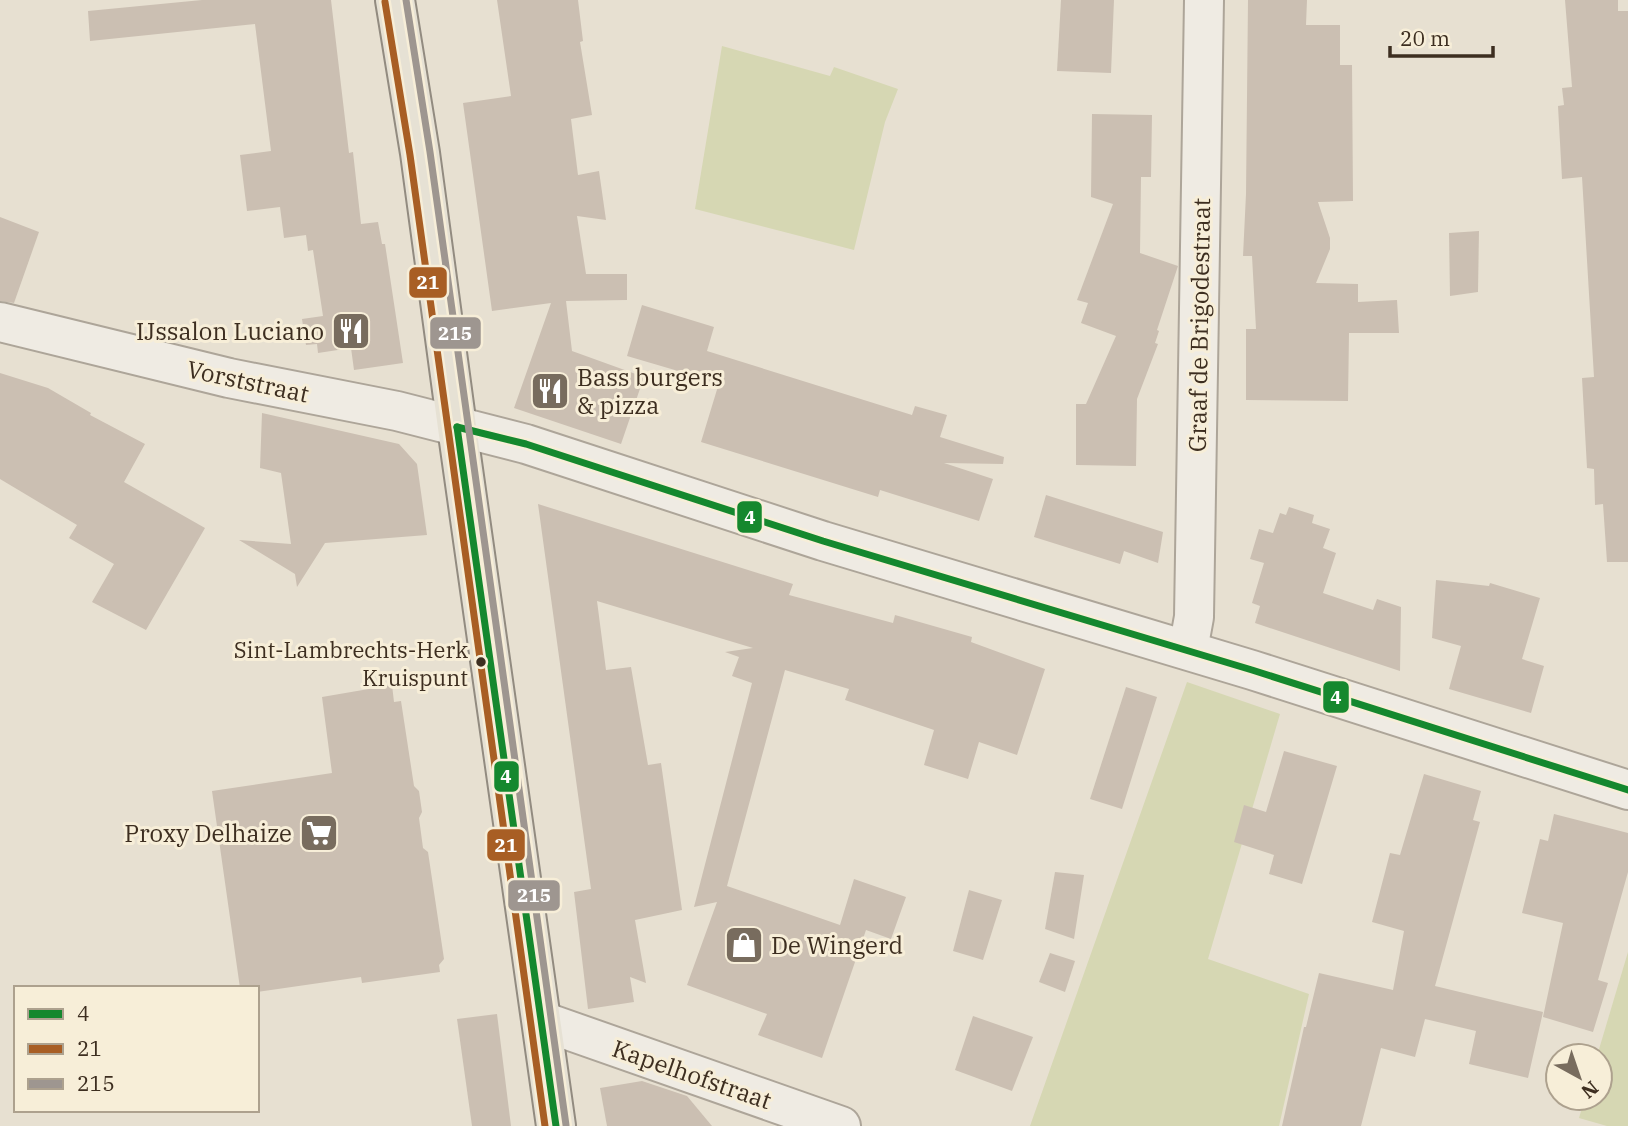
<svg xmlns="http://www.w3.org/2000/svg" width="1628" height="1126" viewBox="0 0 1628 1126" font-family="'IBM Plex Serif',serif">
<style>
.green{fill:#d6d7b3}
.building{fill:#cbbfb2}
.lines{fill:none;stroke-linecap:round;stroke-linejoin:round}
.minor-casing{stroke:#ada599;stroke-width:42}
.major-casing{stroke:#928b80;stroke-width:42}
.minor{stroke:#efebe3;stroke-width:38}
.major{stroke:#e6e1d4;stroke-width:38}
.bus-1-casing{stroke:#f7eed8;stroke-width:12}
.bus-2-casing{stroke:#f7eed8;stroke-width:12}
.bus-3-casing{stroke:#f7eed8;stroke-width:12}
.bus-1{stroke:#15882e;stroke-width:7}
.bus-2{stroke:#a85e24;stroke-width:7}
.bus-3{stroke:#9e9690;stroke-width:7}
.bus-dot{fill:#3d2e20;stroke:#f7eed8;stroke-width:2.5}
.labels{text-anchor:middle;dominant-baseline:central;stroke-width:6;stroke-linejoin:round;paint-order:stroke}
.bus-label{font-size:22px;fill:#3d2e20;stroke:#f7eed8;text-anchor:end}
.street-label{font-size:24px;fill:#3d2e20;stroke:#f7eed8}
.poi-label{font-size:24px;fill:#3d2e20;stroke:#f7eed8;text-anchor:end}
.line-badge{stroke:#f7eed8;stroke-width:2.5}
.badge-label{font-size:19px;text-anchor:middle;font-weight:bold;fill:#fff}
</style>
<rect width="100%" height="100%" fill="#e7e0d1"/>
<g class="green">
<polygon points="722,46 830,76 834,67 898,89 885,122 854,250 695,209"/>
<polygon points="1187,682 1280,714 1208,959 1309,994 1279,1126 1030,1126"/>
<polygon points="1628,952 1628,1126 1607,1126 1579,1118 1585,1098 1600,1098 1600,1056 1597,1056"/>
</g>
<g class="building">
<polygon points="202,0 331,0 349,153 353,152 361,224 378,222 382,244 385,244 403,363 354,370 351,348 318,353 317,344 306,345 302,319 323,316 313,250 308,251 306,235 284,238 280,207 247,211 240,155 271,151 255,24 90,41 88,11"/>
<polygon points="497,0 578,0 583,41 580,42 592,115 571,119 578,175 599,171 606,220 577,216 586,274 627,274 627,300 566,301 572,351 644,377 621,444 514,408 551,303 492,311 463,103 511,96"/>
<polygon points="1061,0 1114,0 1111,73 1057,71"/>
<polygon points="1248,0 1307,0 1306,25 1340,25 1340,65 1352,65 1353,201 1318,202 1330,238 1330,249 1316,283 1358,284 1358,302 1397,300 1399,333 1349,333 1348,401 1246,400 1246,329 1256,329 1252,256 1243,256 1246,194"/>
<polygon points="1565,0 1618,0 1618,11 1628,11 1628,562 1607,562 1603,504 1595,505 1594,469 1587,468 1582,378 1594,377 1582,177 1562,179 1558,106 1564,105 1562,88 1572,87"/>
<polygon points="1092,114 1152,115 1151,177 1141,177 1140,253 1178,266 1157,330 1159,331 1155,343 1158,344 1137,399 1136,466 1076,465 1076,404 1086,404 1116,336 1081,323 1088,303 1077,300 1113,204 1091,197"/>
<polygon points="0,217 39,232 14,303 0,301"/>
<polygon points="1479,231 1478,292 1450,296 1449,233"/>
<polygon points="642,305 714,327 707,351 912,415 915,406 947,415 940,437 1004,457 1003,464 944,463 993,479 979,521 880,490 878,497 701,442 719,383 627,356"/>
<polygon points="0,373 48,388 91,413 90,415 145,444 124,482 205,528 146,630 92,602 114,564 69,538 77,525 0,479"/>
<polygon points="262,413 399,444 417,464 427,535 325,543 297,587 295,574 239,540 291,544 281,473 260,468"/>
<polygon points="1046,495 1163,532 1158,563 1124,551 1120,564 1034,537"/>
<polygon points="538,504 793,584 789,595 893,623 895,615 972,637 971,642 1045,669 1017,755 979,742 968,779 924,765 934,730 845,700 849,689 785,670 727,886 840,925 854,879 906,897 891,939 866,930 822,1058 758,1035 767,1014 687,985 717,902 694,907 752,683 732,676 739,657 725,652 753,648 597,601 606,670 631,667 648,765 661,763 682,910 635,920 646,983 630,977 634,1002 588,1009 574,892 591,889"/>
<polygon points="1289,507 1314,515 1312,523 1330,529 1323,548 1336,553 1323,593 1373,610 1377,599 1401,607 1400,671 1255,623 1260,606 1252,603 1264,563 1250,559 1259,529 1273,533 1280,513 1286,515"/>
<polygon points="1436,580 1489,586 1490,583 1540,598 1522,659 1544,666 1531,713 1449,689 1461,646 1432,638"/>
<polygon points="392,685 394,702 401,701 414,786 419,791 422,812 419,818 423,848 428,852 444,959 439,965 440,972 362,983 361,977 257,992 257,988 240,988 212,791 332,773 322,697"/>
<polygon points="1126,687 1157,697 1122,809 1090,799"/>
<polygon points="1284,751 1337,766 1302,884 1269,874 1274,855 1234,842 1244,805 1266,812"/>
<polygon points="1424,774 1481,791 1473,820 1480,822 1435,986 1543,1012 1528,1078 1469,1064 1476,1031 1425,1019 1415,1057 1381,1048 1361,1126 1282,1126 1304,1027 1306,1027 1319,973 1393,990 1404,931 1372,922 1390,853 1400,855"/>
<polygon points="1554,814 1628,833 1628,872 1598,980 1608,983 1593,1032 1543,1017 1563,923 1522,913 1540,839 1548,841"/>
<polygon points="1055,872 1084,875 1074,939 1045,929"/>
<polygon points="969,890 1002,900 983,960 953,951"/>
<polygon points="1050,953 1075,961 1065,992 1039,982"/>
<polygon points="497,1014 511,1126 472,1126 457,1019"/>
<polygon points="973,1016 1033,1037 1012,1091 955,1070"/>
<polygon points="642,1081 687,1096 712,1126 607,1126 600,1088"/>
</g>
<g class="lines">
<g class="minor-casing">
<g id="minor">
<polyline points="0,322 229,378 397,411 526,444 823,541 1252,670 1628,790"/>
<polyline points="1188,650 1194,617 1204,0"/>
<polyline points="542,1021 841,1126"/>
</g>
</g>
<g class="major-casing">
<polyline id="major" points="395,0 420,153 457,427 556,1126"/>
</g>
<use href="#minor" class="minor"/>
<use href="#major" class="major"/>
<g class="bus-1-casing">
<g id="bus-1">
<polyline points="457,427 526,444 823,541 1252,670 1628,790"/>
<polyline points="457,427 556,1126"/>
</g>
</g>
<g class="bus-2-casing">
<polyline id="bus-2" points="385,2 410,155 545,1126"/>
</g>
<g class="bus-3-casing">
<polyline id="bus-3" points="406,0 430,152 566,1125"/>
</g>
<use href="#bus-1" class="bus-1"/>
<use href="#bus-2" class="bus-2"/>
<use href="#bus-3" class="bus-3"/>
</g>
<defs>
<g id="restaurant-square" transform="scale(2.0125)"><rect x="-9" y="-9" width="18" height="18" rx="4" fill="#786c5e" stroke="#f7eed8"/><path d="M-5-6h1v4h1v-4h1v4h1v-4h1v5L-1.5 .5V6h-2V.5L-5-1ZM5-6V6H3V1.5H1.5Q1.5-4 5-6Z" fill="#fff"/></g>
<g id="supermarket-square" transform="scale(2.0125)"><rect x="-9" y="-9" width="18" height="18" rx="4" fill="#786c5e" stroke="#f7eed8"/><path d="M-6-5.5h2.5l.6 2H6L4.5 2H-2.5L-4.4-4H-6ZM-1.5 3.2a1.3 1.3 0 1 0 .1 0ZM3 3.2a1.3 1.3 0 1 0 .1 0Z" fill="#fff"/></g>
<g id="shop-square" transform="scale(2.0125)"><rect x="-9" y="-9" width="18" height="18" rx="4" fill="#786c5e" stroke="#f7eed8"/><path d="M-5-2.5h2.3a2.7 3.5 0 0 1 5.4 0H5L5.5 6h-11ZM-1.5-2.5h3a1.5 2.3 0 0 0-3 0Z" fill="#fff"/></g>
</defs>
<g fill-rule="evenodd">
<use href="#restaurant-square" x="351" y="331"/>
<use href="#restaurant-square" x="550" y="391"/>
<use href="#supermarket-square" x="319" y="833"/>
<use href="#shop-square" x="744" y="945"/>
</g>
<circle class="bus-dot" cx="481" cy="662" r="6"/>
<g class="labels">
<g class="bus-label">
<text x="468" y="649">Sint-Lambrechts-Herk<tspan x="468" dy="28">Kruispunt</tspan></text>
</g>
<g class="street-label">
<text transform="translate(1199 325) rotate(-89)">Graaf de Brigodestraat</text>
<text transform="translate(248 381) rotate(12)">Vorststraat</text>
<text transform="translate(692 1074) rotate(19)">Kapelhofstraat</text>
</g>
<g class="poi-label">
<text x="324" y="331">IJssalon Luciano</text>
<text x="577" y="377" text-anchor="start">Bass burgers<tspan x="577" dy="28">&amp; pizza</tspan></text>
<text x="292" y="833">Proxy Delhaize</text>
<text x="771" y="945" text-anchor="start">De Wingerd</text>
</g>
</g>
<g class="line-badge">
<rect x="408" y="266" width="40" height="33" rx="7" fill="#a85e24"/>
<rect x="429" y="316" width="53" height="34" rx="7" fill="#9e9690"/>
<rect x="736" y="500" width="27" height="34" rx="7" fill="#15882e"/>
<rect x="1322" y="680" width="28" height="34" rx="7" fill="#15882e"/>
<rect x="493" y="760" width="27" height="33" rx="7" fill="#15882e"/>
<rect x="486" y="828" width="40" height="34" rx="7" fill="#a85e24"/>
<rect x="507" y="879" width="54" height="33" rx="7" fill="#9e9690"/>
</g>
<g class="badge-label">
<text x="428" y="289">21</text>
<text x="455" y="340">215</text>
<text x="750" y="524">4</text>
<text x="1336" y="704">4</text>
<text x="506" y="783">4</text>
<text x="506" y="852">21</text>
<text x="534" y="902">215</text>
</g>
<rect x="14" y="986" width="245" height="126" fill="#f7eed8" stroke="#ada18e" stroke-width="2"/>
<rect x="28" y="1009" width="35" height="10" fill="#15882e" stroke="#ada18e" stroke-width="2"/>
<text x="77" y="1021" font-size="21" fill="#3d2e20">4</text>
<rect x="28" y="1044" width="35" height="10" fill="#a85e24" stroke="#ada18e" stroke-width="2"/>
<text x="77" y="1056" font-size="21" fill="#3d2e20">21</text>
<rect x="28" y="1079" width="35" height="10" fill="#9e9690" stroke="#ada18e" stroke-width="2"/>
<text x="77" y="1091" font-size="21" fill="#3d2e20">215</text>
<g transform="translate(1579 1077) rotate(140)"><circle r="33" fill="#f7eed8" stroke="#ada18e" stroke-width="2"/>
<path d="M0-5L12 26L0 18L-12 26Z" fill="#786c5e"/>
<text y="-10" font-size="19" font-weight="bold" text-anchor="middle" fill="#3d2e20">N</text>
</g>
<path d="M1390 46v10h103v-10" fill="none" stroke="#3d2e20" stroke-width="3.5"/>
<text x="1400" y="46" font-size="21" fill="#3d2e20" stroke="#f7eed8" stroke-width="5" paint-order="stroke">20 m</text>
</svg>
